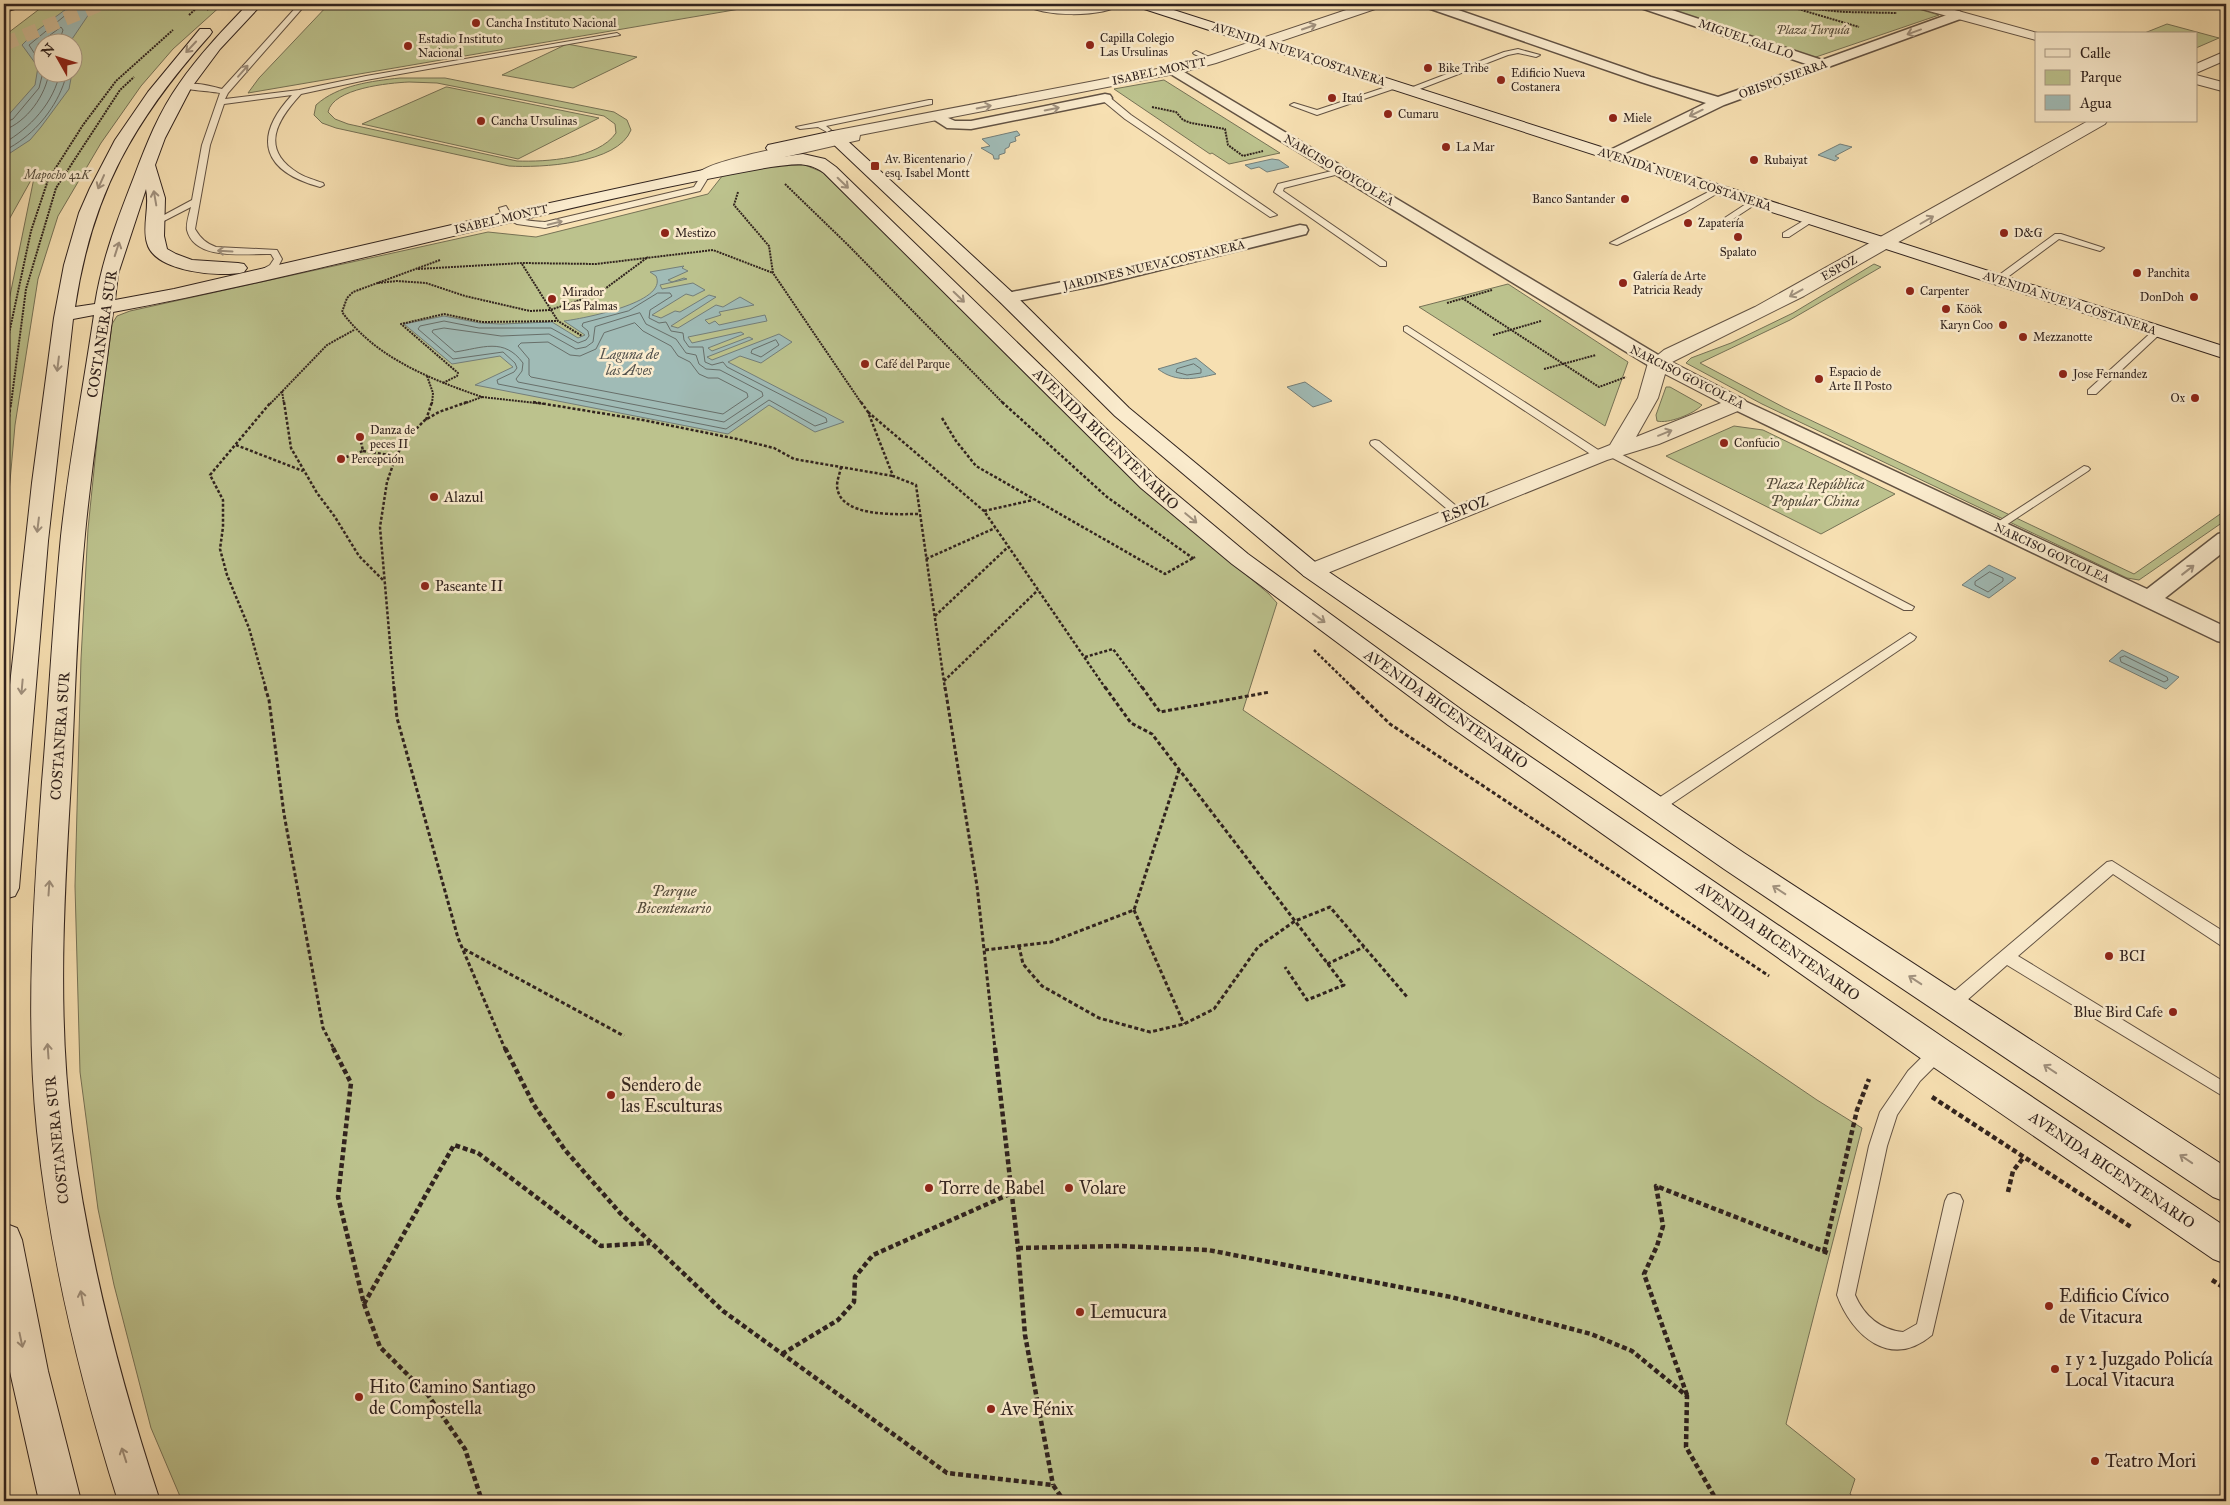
<svg xmlns="http://www.w3.org/2000/svg" width="2230" height="1505" viewBox="0 0 2230 1505" font-family="'IM FELL Great Primer',serif">
<style>
.green{fill:#bcc28d;stroke:#767256;fill-rule:evenodd}
.water{fill:#a0bbb6;stroke:#747e79}
.lines{fill:none;stroke-linecap:round;stroke-linejoin:round}
.shore{stroke:#686f6a;stroke-width:1}
.motorway-tunnel{stroke:#cfba94;stroke-width:14;stroke-dasharray:14 8;stroke-linecap:butt}
.service-casing{stroke:#625243;stroke-width:2}
.minor-casing{stroke:#625243;stroke-width:3}
.tertiary-casing{stroke:#625243;stroke-width:2}
.secondary-casing{stroke:#31231e;stroke-width:2}
.motorway-casing{stroke:#31231e;stroke-width:2}
.path-far3{stroke:#31231e;stroke-width:2;stroke-dasharray:2 1;stroke-linecap:butt}
.path-far2{stroke:#31231e;stroke-width:2.5;stroke-dasharray:3 2;stroke-linecap:butt}
.path-far1{stroke:#31231e;stroke-width:3;stroke-dasharray:4 2.5;stroke-linecap:butt}
.path{stroke:#31231e;stroke-width:4.5;stroke-dasharray:5 3;stroke-linecap:butt}
.service{fill:#faebcd;fill-rule:evenodd}
.minor{fill:#faebcd;fill-rule:evenodd}
.tertiary{fill:#faebcd;fill-rule:evenodd}
.secondary{fill:#faebcd;fill-rule:evenodd}
.motorway{fill:#f7e0b2;fill-rule:evenodd}
.oneway{stroke:#a0917e}
.poi-dot{fill:#8f2418;stroke:#faebcd;stroke-width:2}
.labels{text-anchor:middle;dominant-baseline:central;stroke-width:5;stroke-linejoin:round;paint-order:stroke}
.far-poi-label{font-size:12px;fill:#31231e;stroke:#faebcd;text-anchor:start}
.far-park-label{font-size:12px;font-style:italic;fill:#544b3a;stroke:#faebcd}
.far-street-label{font-size:12px;fill:#31231e;stroke:#faebcd}
.far-water-label{font-size:14px;font-style:italic;fill:#52514c;stroke:#faebcd}
.street-label{font-size:15px;fill:#31231e;stroke:#faebcd}
.park-label{font-size:15px;font-style:italic;fill:#544b3a;stroke:#faebcd}
.poi-label{font-size:15px;fill:#31231e;stroke:#faebcd;text-anchor:start}
.near-poi-label{font-size:18px;fill:#31231e;stroke:#faebcd;text-anchor:start}
</style>
<rect width="100%" height="100%" fill="#f7e0b2"/>
<filter id="stains"><feTurbulence type="fractalNoise" baseFrequency=".004" numOctaves="4"/><feColorMatrix values="0 0 0 0 .2 0 0 0 0 .09 0 0 0 0 .02 0 0 0 .5 -.17"/></filter>
<radialGradient id="worn" r=".72"><stop offset=".6" stop-color="#630" stop-opacity="0"/><stop offset="1" stop-color="#630" stop-opacity=".3"/></radialGradient>
<g class="green">
<path d="M 46,4 L 191,4 L 190,6 L 192,4 L 223,4 L 173,49 L 141,86 L 101,143 L 58,216 L 38,279 L 15,425 L 4,549 L 4,325 L 35,173 L 6,225 L 4,239 L 4,36 ZM 42,42 L 72,42 L 72,72 L 42,72 Z"/>
<polygon points="329,4 769,4 248,93 259,78"/>
<polygon points="1651,4 1901,4 1939,15 1813,58"/>
<polygon points="2167,24 2219,38 2196,48 2196,34 2142,34"/>
<polygon points="567,44 637,57 573,88 502,75"/>
<path d="M 400,78 L 445,78 L 614,112 L 627,120 L 631,130 C 618,164 540,168 509,166 L 336,128 L 322,123 L 314,115 L 316,105 C 338,85 372,81 400,78 ZM 409,82 L 437,83 L 604,116 L 615,124 L 616,133 C 598,159 546,162 517,161 L 348,124 L 335,119 L 328,112 C 333,88 389,83 409,82 Z"/>
<polygon points="1164,80 1280,153 1229,164 1212,153 1210,154 1114,89"/>
<polygon points="446,87 447,87 599,118 518,159 362,124"/>
<polygon points="784,163 805,165 822,172 1183,522 1269,594 1277,603 1243,710 1817,1100 1862,1128 1786,1424 1855,1479 1850,1494 1859,1501 182,1501 151,1428 114,1285 98,1209 80,1072 75,886 81,659 88,529 99,421 112,324 117,316 130,311 488,232 536,237 708,194 723,175"/>
<polygon points="1874,264 1881,267 1790,320 1700,363 1785,408 2134,574 2226,510 2226,520 2139,580 2127,578 1762,404 1686,363 1691,358 1731,343 1793,313"/>
<polygon points="1508,284 1628,362 1605,426 1419,307"/>
<path d="M 1666,387 L 1670,387 L 1702,405 C 1694,414 1668,424 1657,421 L 1656,415 Z"/>
<polygon points="1734,426 1763,430 1895,494 1821,534 1666,456"/>
</g>
<g class="water">
<polygon points="73,4 101,4 89,14 70,42 42,42 42,72 72,73 69,89 41,127 30,140 4,157 4,120 35,85 38,67 22,45 35,32"/>
<polygon points="1017,131 1020,135 1015,137 1016,141 1010,143 1009,147 1005,149 1005,153 999,155 999,159 994,159 993,155 981,148 990,146 982,139"/>
<polygon points="1840,144 1852,147 1835,156 1839,158 1835,161 1818,155"/>
<polygon points="1272,159 1279,160 1289,167 1267,172 1259,167 1251,169 1245,165"/>
<path d="M 684,266 L 682,268 L 688,271 L 668,280 L 672,282 L 684,278 L 687,279 L 660,285 L 662,289 L 693,283 L 705,290 L 693,296 L 686,294 L 652,315 L 661,318 L 675,311 L 680,312 L 709,295 L 716,297 L 671,326 L 678,328 L 716,305 L 723,307 L 740,297 L 754,305 L 719,312 L 721,315 L 705,320 L 709,324 L 715,321 L 719,325 L 765,315 L 767,321 L 688,337 L 692,343 L 741,332 L 744,334 L 708,348 L 712,351 L 749,337 L 753,339 L 707,357 L 712,360 L 779,334 L 792,342 L 761,363 L 740,356 L 728,362 L 844,422 L 815,432 L 769,405 L 728,434 L 475,385 L 513,367 L 500,356 L 452,364 L 404,324 L 444,316 L 480,323 L 501,324 L 552,322 L 578,338 L 585,335 L 564,321 C 580,319 669,303 656,276 L 650,272 Z"/>
<path d="M 1196,358 L 1216,374 C 1195,379 1176,383 1158,369 Z"/>
<polygon points="1305,382 1332,401 1313,407 1287,387"/>
<polygon points="1989,565 2016,578 1989,598 1962,585"/>
<polygon points="2122,650 2179,677 2166,689 2109,661"/>
</g>
<g class="lines">
<g class="shore">
<polyline points="42,52 38,44 61,27 63,30 59,42"/>
<polyline points="42,65 29,45 73,9 75,4"/>
<polyline points="4,123 13,119 39,88 43,72"/>
<path d="M 4,130 C 27,122 46,95 49,72"/>
<path d="M 4,143 C 30,128 54,103 60,72"/>
<path d="M 4,151 C 11,147 18,143 24,138 C 44,123 62,97 67,72"/>
<polygon points="658,293 670,293 672,296 650,310 649,318 659,323 666,322 671,331 683,333 684,340 689,347 703,347 705,362 712,365 723,362 727,367 826,418 827,422 815,426 769,400 726,429 498,384 497,380 514,372 517,368 515,363 503,352 453,359 418,329 420,326 444,321 479,328 551,328 578,343 586,340 589,336 588,331 582,326 583,323 628,311"/>
<path d="M 640,313 L 646,324 L 676,339 L 686,353 L 696,355 L 699,364 L 706,369 L 720,370 L 762,392 L 763,396 L 724,422 L 518,382 L 516,379 L 522,371 L 523,363 C 504,337 482,348 455,352 L 432,332 L 433,330 L 444,328 L 501,336 L 549,334 L 576,349 L 586,347 L 593,342 L 595,327 Z"/>
<polygon points="635,323 643,331 671,346 678,356 690,362 699,374 708,378 718,378 747,393 748,397 723,414 531,377 529,375 529,359 518,346 521,343 548,342 570,355 580,356 596,349 604,333"/>
<polygon points="776,340 779,345 761,357 751,353 752,350"/>
<polygon points="1194,364 1201,369 1201,373 1187,375 1176,372 1177,369"/>
<polygon points="1990,572 2003,578 2003,581 1988,592 1975,585 1975,582"/>
<polygon points="2125,656 2167,677 2168,680 2164,682 2121,662 2120,658"/>
</g>
<polyline class="motorway-tunnel" points="4,44 101,4"/>
<g class="service-casing">
<g id="service">
<path d="M 299,4 L 306,4 L 228,93 L 225,99 L 299,90 L 366,76 L 617,33 L 620,35 L 366,80 L 301,94 C 277,120 259,149 298,173 C 306,178 315,180 323,183 L 324,185 L 320,187 C 264,172 251,139 292,95 L 224,104 L 210,145 L 195,229 C 201,239 206,243 216,247 L 277,250 L 282,259 L 277,269 L 259,277 L 254,274 L 270,265 L 274,259 L 271,254 C 247,253 195,262 187,230 C 186,224 189,214 191,207 L 160,223 L 153,221 L 192,200 L 202,145 L 220,93 C 210,91 186,90 180,87 C 191,80 210,86 222,89 Z"/>
<path d="M 1022,4 L 1072,10 L 1122,4 C 1102,18 1042,17 1022,4 Z"/>
<polygon points="1518,49 1540,55 1536,57 1518,53 1508,55 1412,92 1405,90 1504,52"/>
<polygon points="1196,51 1213,59 1215,60 1209,61 1194,54 1193,53"/>
<polygon points="1395,84 1402,86 1317,115 1290,105 1294,103 1317,110"/>
<polygon points="1102,96 1108,96 1131,115 1277,215 1270,217 1125,119 1102,100"/>
<polygon points="929,100 932,100 932,104 826,126 831,130 827,132 818,127 800,129 796,127"/>
<polygon points="1340,169 1343,169 1343,173 1284,188 1283,191 1386,262 1386,266 1380,266 1274,192 1278,184"/>
<path d="M 704,171 L 711,173 L 700,191 L 545,228 L 517,224 L 502,216 L 499,208 L 506,206 C 513,221 530,221 545,222 L 694,187 Z"/>
<polygon points="1716,188 1723,190 1686,212 1617,245 1610,243"/>
<polygon points="1752,200 1759,202 1730,221 1723,219"/>
<polygon points="1808,218 1815,220 1789,237 1783,237 1783,233"/>
<polygon points="2055,234 2061,234 2104,248 2100,251 2059,239 2001,282 1995,282 1995,278"/>
<polygon points="1407,326 1603,453 1603,449 1611,449 1914,607 1912,610 1904,610 1603,453 1603,457 1595,457 1404,331 1404,327"/>
<polygon points="2158,328 2161,329 2161,333 2096,394 2088,394 2088,390 2155,329"/>
<polygon points="1375,440 1379,441 1461,510 1463,512 1461,514 1453,514 1371,445 1370,443 1371,441"/>
<polygon points="2084,466 2088,467 2090,469 2088,471 2000,529 1996,530 1990,527"/>
<polygon points="1910,633 1916,637 1914,640 1661,811 1651,811 1649,807 1651,803"/>
<polygon points="2112,861 2226,933 2226,947 2220,945 2113,874 2018,956 2226,1083 2226,1098 2007,965 1957,1009 1951,1010 1945,1009 1943,1004 1945,999 2107,862"/>
<path d="M 1938,1045 L 1944,1047 L 1946,1052 L 1944,1057 L 1920,1081 L 1897,1115 L 1887,1146 L 1855,1295 C 1864,1316 1881,1330 1903,1332 L 1917,1324 L 1945,1201 L 1948,1195 L 1954,1193 L 1960,1195 L 1963,1201 L 1932,1335 C 1891,1370 1852,1336 1837,1295 L 1869,1146 L 1880,1112 L 1908,1071 L 1932,1047 Z"/>
</g>
</g>
<g class="minor-casing">
<g id="minor">
<polygon points="1423,4 1441,4 1651,77 1718,97 1809,65 1638,7 1636,4 1654,4 1822,60 1955,12 1959,11 1965,15 1963,18 1724,105 1611,160 1606,158 1603,155 1606,152 1706,103 1641,82 1425,7"/>
<polygon points="1174,66 1665,359 1668,363 1665,367 1658,369 1651,367 1169,73 1167,70 1169,67"/>
<polygon points="1105,94 1110,95 1112,98 1110,101 971,129 947,128 930,117 937,113 955,121 971,121"/>
<polygon points="1300,225 1306,226 1308,230 1306,234 1103,284 1007,303 1001,302 998,298 1001,294 1007,293 1103,274"/>
<polygon points="1738,398 2147,589 2218,534 2226,532 2226,550 2165,598 2226,627 2226,643 2217,641 1731,408 1728,404 1731,400"/>
</g>
</g>
<g class="tertiary-casing">
<g id="tertiary">
<path d="M 1364,4 L 1383,4 L 1381,7 L 1216,63 L 1179,73 L 860,135 L 859,140 L 733,169 L 707,178 L 701,176 L 699,173 C 708,160 806,143 827,138 L 825,136 L 827,133 L 833,131 L 1173,66 L 1206,57 Z"/>
<polygon points="1912,4 1933,4 2041,34 2036,34 2036,40 1914,7"/>
<polygon points="2226,51 2226,60 2196,73 2196,64"/>
<polygon points="2196,75 2226,83 2226,92 2196,84"/>
<path d="M 2088,121 L 2107,121 L 2105,124 L 1804,296 L 1672,362 L 1745,400 L 1748,404 L 1745,408 L 1659,444 L 1607,460 L 1320,576 L 1312,578 L 1304,576 L 1300,571 L 1304,566 L 1610,445 L 1638,398 L 1648,363 L 1664,350 L 1755,307 ZM 1665,374 L 1721,403 L 1636,437 L 1658,398 Z"/>
</g>
</g>
<g class="secondary-casing">
<g id="secondary">
<path d="M 248,4 L 262,4 L 220,49 L 191,88 L 165,138 L 155,165 L 165,198 L 164,236 L 167,249 L 176,254 L 192,260 L 238,263 L 244,264 L 247,268 L 244,272 C 221,278 154,272 147,243 C 142,226 150,207 146,189 L 118,274 L 115,300 L 174,289 L 508,212 L 731,164 L 803,154 L 825,159 L 836,167 L 1157,478 L 1248,554 L 1466,713 L 1950,1042 L 2226,1227 L 2226,1264 L 2213,1259 L 1926,1062 L 1448,725 L 1232,564 L 1141,488 L 824,173 C 806,160 792,165 771,167 C 550,206 334,271 113,312 C 104,386 92,460 85,534 C 77,616 75,699 71,781 C 64,898 57,1015 72,1131 C 88,1258 120,1380 160,1501 L 118,1501 C 80,1380 50,1258 37,1131 C 25,1015 34,898 42,782 C 49,700 53,618 61,536 C 69,462 83,389 94,315 L 73,319 L 48,541 L 19,888 L 15,896 L 4,899 L 4,740 L 32,483 L 54,318 L 64,265 L 79,213 L 90,188 L 115,140 L 148,92 L 200,29 L 210,29 L 212,32 L 210,35 C 134,120 92,193 75,307 L 95,304 C 102,259 118,218 134,177 C 146,145 159,112 179,84 C 199,55 223,30 248,4 Z"/>
<polygon points="1137,4 1155,4 2226,347 2226,359 1138,7"/>
<polygon points="833,131 839,133 1014,294 1129,408 1320,566 1744,853 2226,1167 2226,1202 2213,1197 1724,869 1304,576 1115,416 1000,302 830,141 774,153 768,151 766,148 768,145"/>
<polygon points="4,1223 17,1228 22,1240 48,1371 81,1501 39,1501 4,1345"/>
</g>
</g>
<g class="motorway-casing">
<polygon id="motorway" points="4,4 24,4 22,7 4,12"/>
</g>
<g class="path-far3">
<polyline points="1780,4 1792,7"/>
<polyline points="1792,7 1845,12 1897,13"/>
<polyline points="1798,9 1859,27"/>
<polyline points="207,10 214,4"/>
<polyline points="189,15 201,4"/>
<polyline points="1152,107 1176,112 1183,120 1191,123 1225,129 1228,145 1243,156 1263,151"/>
<polyline points="785,184 848,245 1004,404"/>
<polyline points="738,192 734,205 769,246 773,273 862,404"/>
<path d="M 440,260 L 353,292 L 347,298 L 342,312 C 376,358 430,379 482,397 L 463,404"/>
<polyline points="522,264 558,321 582,336"/>
<polyline points="418,269 522,263 596,264 713,250 773,273"/>
<polyline points="378,283 397,281 426,283 465,296 530,311 550,310 598,294 648,257"/>
<polyline points="1462,298 1599,387 1626,377"/>
<polyline points="1447,303 1492,290"/>
<polyline points="1493,335 1541,321"/>
<polyline points="4,357 31,231 48,180 83,125 116,81 173,30"/>
<polyline points="1544,369 1596,355"/>
<polyline points="427,376 433,393 432,404"/>
<polyline points="443,383 457,376 458,373 401,324 444,314 482,322 558,321"/>
<polyline points="282,391 284,404"/>
<polyline points="482,397 545,404"/>
<polyline points="11,404 26,289 56,188 120,90 134,77"/>
<polyline points="270,404 327,345 354,330"/>
</g>
<g class="path-far2">
<polyline points="284,402 291,448 317,493 335,517 359,556 384,581"/>
<polyline points="533,402 643,420 737,439 774,448 794,459 893,476"/>
<polyline points="861,402 868,412 893,476 916,485 945,689"/>
<polyline points="1002,402 1107,497 1194,559"/>
<polyline points="868,412 984,511 1106,689"/>
<polyline points="942,418 956,441 976,466 1165,574 1195,557"/>
<polyline points="426,420 432,402"/>
<polyline points="236,445 303,471"/>
<polyline points="363,451 396,456"/>
<polyline points="4,452 11,402"/>
<polyline points="341,459 363,451 360,437"/>
<path d="M 841,467 C 840,473 837,480 837,486 C 839,518 897,514 919,514"/>
<polyline points="984,511 1033,500"/>
<polyline points="926,559 995,528"/>
<polyline points="935,616 1008,547"/>
<polyline points="1314,650 1354,689"/>
<polyline points="1085,657 1113,649 1143,689"/>
<polyline points="944,681 1038,590"/>
<polyline points="266,689 249,628 227,575 220,549 223,527 223,500 210,475 271,402"/>
<polyline points="394,689 380,527 387,482 396,456 407,438 425,420 439,412 467,402"/>
</g>
<g class="path-far1">
<polyline points="265,687 269,700 284,814 323,1028 334,1049"/>
<polyline points="394,687 397,718 458,938 505,1049"/>
<polyline points="945,687 977,886 995,1049"/>
<polyline points="1105,687 1131,723 1152,734 1295,921 1330,907 1408,998"/>
<polyline points="1142,687 1160,712 1270,692"/>
<polyline points="1352,687 1390,724 1769,976"/>
<polyline points="1134,910 1184,1024"/>
<polyline points="1019,946 1023,964 1042,986 1099,1018 1150,1032 1184,1024 1214,1009 1258,947 1295,921 1344,985 1307,1000 1285,967"/>
<polyline points="464,949 624,1036"/>
<polyline points="985,950 1051,942 1134,910 1179,770"/>
<polyline points="1327,964 1364,947"/>
</g>
<g class="path">
<polyline points="333,1048 351,1083 338,1197 364,1304 380,1347 428,1395 465,1449 482,1501"/>
<polyline points="505,1048 534,1105 565,1150 620,1213 723,1311 947,1473 1053,1485 1064,1501"/>
<polyline points="995,1048 1018,1248 1025,1335 1053,1485"/>
<polyline points="1932,1097 2131,1227"/>
<polyline points="2008,1192 2013,1171 2024,1157"/>
<polyline points="1018,1248 1120,1246 1208,1250 1451,1297 1591,1334 1632,1351 1687,1396 1686,1447 1717,1501"/>
<polyline points="1824,1252 1857,1110 1869,1079"/>
<polyline points="2212,1280 2226,1289"/>
<polyline points="364,1304 454,1145 478,1153 601,1246 650,1243"/>
<polyline points="782,1354 838,1320 854,1302 855,1277 873,1255 1012,1193"/>
<polyline points="1687,1395 1644,1274 1657,1246 1663,1226 1656,1186 1828,1253"/>
</g>
<use href="#service" class="service"/>
<use href="#minor" class="minor"/>
<use href="#tertiary" class="tertiary"/>
<use href="#secondary" class="secondary"/>
<use href="#motorway" class="motorway"/>
</g>
<defs><path id="oneway-shaft" d="M-6 0H5M1.5-3L5.5 0L1.5 3" fill="none" stroke-width="1.6" stroke-linecap="round" stroke-linejoin="round" transform="scale(1.25)"/></defs>
<g class="oneway">
<use href="#oneway-shaft" transform="translate(1309 27) rotate(-19)"/>
<use href="#oneway-shaft" transform="translate(1914 32) rotate(160)"/>
<use href="#oneway-shaft" transform="translate(191 47) rotate(133)"/>
<use href="#oneway-shaft" transform="translate(243 71) rotate(-49)"/>
<use href="#oneway-shaft" transform="translate(984 107) rotate(-11)"/>
<use href="#oneway-shaft" transform="translate(1052 109) rotate(-11)"/>
<use href="#oneway-shaft" transform="translate(1696 113) rotate(154)"/>
<use href="#oneway-shaft" transform="translate(101 182) rotate(114)"/>
<use href="#oneway-shaft" transform="translate(843 183) rotate(44)"/>
<use href="#oneway-shaft" transform="translate(155 198) rotate(-100)"/>
<use href="#oneway-shaft" transform="translate(1927 220) rotate(-30)"/>
<use href="#oneway-shaft" transform="translate(555 223) rotate(-13)"/>
<use href="#oneway-shaft" transform="translate(117 249) rotate(-72)"/>
<use href="#oneway-shaft" transform="translate(225 251) rotate(-177)"/>
<use href="#oneway-shaft" transform="translate(1796 293) rotate(151)"/>
<use href="#oneway-shaft" transform="translate(959 297) rotate(44)"/>
<use href="#oneway-shaft" transform="translate(58 364) rotate(97)"/>
<use href="#oneway-shaft" transform="translate(1665 433) rotate(-22)"/>
<use href="#oneway-shaft" transform="translate(1191 518) rotate(40)"/>
<use href="#oneway-shaft" transform="translate(38 525) rotate(97)"/>
<use href="#oneway-shaft" transform="translate(2188 570) rotate(-38)"/>
<use href="#oneway-shaft" transform="translate(1319 618) rotate(36)"/>
<use href="#oneway-shaft" transform="translate(22 687) rotate(95)"/>
<use href="#oneway-shaft" transform="translate(49 888) rotate(-86)"/>
<use href="#oneway-shaft" transform="translate(1779 890) rotate(-147)"/>
<use href="#oneway-shaft" transform="translate(1915 980) rotate(-147)"/>
<use href="#oneway-shaft" transform="translate(48 1051) rotate(-94)"/>
<use href="#oneway-shaft" transform="translate(2050 1069) rotate(-146)"/>
<use href="#oneway-shaft" transform="translate(2186 1159) rotate(-146)"/>
<use href="#oneway-shaft" transform="translate(82 1298) rotate(-101)"/>
<use href="#oneway-shaft" transform="translate(21 1340) rotate(78)"/>
<use href="#oneway-shaft" transform="translate(124 1455) rotate(-108)"/>
</g>
<g class="poi-dot">
<circle cx="476" cy="23" r="5"/>
<circle cx="1090" cy="45" r="5"/>
<circle cx="408" cy="46" r="5"/>
<circle cx="1428" cy="68" r="5"/>
<circle cx="1501" cy="80" r="5"/>
<circle cx="1332" cy="98" r="5"/>
<circle cx="1388" cy="114" r="5"/>
<circle cx="1613" cy="118" r="5"/>
<circle cx="481" cy="121" r="5"/>
<circle cx="1446" cy="147" r="5"/>
<circle cx="1754" cy="160" r="5"/>
<rect x="870" y="161" width="10" height="10" rx="2.5"/>
<circle cx="1625" cy="199" r="5"/>
<circle cx="1688" cy="223" r="5"/>
<circle cx="665" cy="233" r="5"/>
<circle cx="2004" cy="233" r="5"/>
<circle cx="1738" cy="237" r="5"/>
<circle cx="2137" cy="273" r="5"/>
<circle cx="1623" cy="283" r="5"/>
<circle cx="1910" cy="291" r="5"/>
<circle cx="2194" cy="297" r="5"/>
<circle cx="552" cy="299" r="5"/>
<circle cx="1946" cy="309" r="5"/>
<circle cx="2003" cy="325" r="5"/>
<circle cx="2023" cy="337" r="5"/>
<circle cx="865" cy="364" r="5"/>
<circle cx="2063" cy="374" r="5"/>
<circle cx="1819" cy="379" r="5"/>
<circle cx="2195" cy="398" r="5"/>
<circle cx="360" cy="437" r="5"/>
<circle cx="1724" cy="443" r="5"/>
<circle cx="341" cy="459" r="5"/>
<circle cx="434" cy="497" r="5"/>
<circle cx="425" cy="586" r="5"/>
<circle cx="2109" cy="956" r="5"/>
<circle cx="2173" cy="1012" r="5"/>
<circle cx="611" cy="1095" r="5"/>
<circle cx="929" cy="1188" r="5"/>
<circle cx="1069" cy="1188" r="5"/>
<circle cx="2049" cy="1306" r="5"/>
<circle cx="1080" cy="1312" r="5"/>
<circle cx="2055" cy="1369" r="5"/>
<circle cx="359" cy="1397" r="5"/>
<circle cx="991" cy="1409" r="5"/>
<circle cx="2095" cy="1461" r="5"/>
</g>
<g class="labels">
<g class="far-poi-label">
<text x="486" y="23">Cancha Instituto Nacional</text>
<text x="1100" y="38">Capilla Colegio<tspan x="1100" dy="14">Las Ursulinas</tspan></text>
<text x="418" y="39">Estadio Instituto<tspan x="418" dy="14">Nacional</tspan></text>
<text x="1438" y="68">Bike Tribe</text>
<text x="1511" y="73">Edificio Nueva<tspan x="1511" dy="14">Costanera</tspan></text>
<text x="1342" y="98">Itaú</text>
<text x="1398" y="114">Cumaru</text>
<text x="1623" y="118">Miele</text>
<text x="491" y="121">Cancha Ursulinas</text>
<text x="1456" y="147">La Mar</text>
<text x="885" y="159">Av. Bicentenario /<tspan x="885" dy="14">esq. Isabel Montt</tspan></text>
<text x="1764" y="160">Rubaiyat</text>
<text x="1615" y="199" text-anchor="end">Banco Santander</text>
<text x="1698" y="223">Zapatería</text>
<text x="675" y="233">Mestizo</text>
<text x="2014" y="233">D&amp;G</text>
<text x="1738" y="252" text-anchor="middle">Spalato</text>
<text x="2147" y="273">Panchita</text>
<text x="1633" y="276">Galería de Arte<tspan x="1633" dy="14">Patricia Ready</tspan></text>
<text x="1920" y="291">Carpenter</text>
<text x="562" y="292">Mirador<tspan x="562" dy="14">Las Palmas</tspan></text>
<text x="2184" y="297" text-anchor="end">DonDoh</text>
<text x="1956" y="309">Köök</text>
<text x="1993" y="325" text-anchor="end">Karyn Coo</text>
<text x="2033" y="337">Mezzanotte</text>
<text x="875" y="364">Café del Parque</text>
<text x="1829" y="372">Espacio de<tspan x="1829" dy="14">Arte Il Posto</tspan></text>
<text x="2073" y="374">Jose Fernandez</text>
<text x="2185" y="398" text-anchor="end">Ox</text>
<text x="370" y="430">Danza de<tspan x="370" dy="14">peces II</tspan></text>
<text x="1734" y="443">Confucio</text>
<text x="351" y="459">Percepción</text>
</g>
<g class="far-park-label">
<text x="1813" y="30">Plaza Turquía</text>
<text x="57" y="175">Mapocho 42K</text>
</g>
<g class="far-street-label">
<text transform="translate(1746 39) rotate(19)">MIGUEL GALLO</text>
<text transform="translate(1299 54) rotate(18)">AVENIDA NUEVA COSTANERA</text>
<text transform="translate(1159 71) rotate(-12)">ISABEL MONTT</text>
<text transform="translate(1783 79) rotate(-20)">OBISPO SIERRA</text>
<text transform="translate(1339 170) rotate(31)">NARCISO GOYCOLEA</text>
<text transform="translate(1685 179) rotate(18)">AVENIDA NUEVA COSTANERA</text>
<text transform="translate(501 219) rotate(-13)">ISABEL MONTT</text>
<text transform="translate(1154 265) rotate(-13)">JARDINES NUEVA COSTANERA</text>
<text transform="translate(1839 268) rotate(-29)">ESPOZ</text>
<text transform="translate(2070 303) rotate(18)">AVENIDA NUEVA COSTANERA</text>
<text transform="translate(1687 377) rotate(27)">NARCISO GOYCOLEA</text>
<text transform="translate(2052 553) rotate(25)">NARCISO GOYCOLEA</text>
</g>
<g class="far-water-label">
<text x="629" y="354">Laguna de<tspan x="629" dy="16">las Aves</tspan></text>
</g>
<g class="street-label">
<text transform="translate(102 334) rotate(-81)">COSTANERA SUR</text>
<text transform="translate(1106 439) rotate(44)">AVENIDA BICENTENARIO</text>
<text transform="translate(1465 509) rotate(-22)">ESPOZ</text>
<text transform="translate(1446 709) rotate(35)">AVENIDA BICENTENARIO</text>
<text transform="translate(60 736) rotate(-86)">COSTANERA SUR</text>
<text transform="translate(1778 941) rotate(35)">AVENIDA BICENTENARIO</text>
<text transform="translate(57 1140) rotate(-96)">COSTANERA SUR</text>
<text transform="translate(2112 1170) rotate(34)">AVENIDA BICENTENARIO</text>
</g>
<g class="park-label">
<text x="1815" y="484">Plaza República<tspan x="1815" dy="17">Popular China</tspan></text>
<text x="674" y="891">Parque<tspan x="674" dy="17">Bicentenario</tspan></text>
</g>
<g class="poi-label">
<text x="444" y="497">Alazul</text>
<text x="435" y="586">Paseante II</text>
<text x="2119" y="956">BCI</text>
<text x="2163" y="1012" text-anchor="end">Blue Bird Cafe</text>
</g>
<g class="near-poi-label">
<text x="621" y="1085">Sendero de<tspan x="621" dy="21">las Esculturas</tspan></text>
<text x="939" y="1188">Torre de Babel</text>
<text x="1079" y="1188">Volare</text>
<text x="2059" y="1296">Edificio Cívico<tspan x="2059" dy="21">de Vitacura</tspan></text>
<text x="1090" y="1312">Lemucura</text>
<text x="2065" y="1359">1 y 2 Juzgado Policía<tspan x="2065" dy="21">Local Vitacura</tspan></text>
<text x="369" y="1387">Hito Camino Santiago<tspan x="369" dy="21">de Compostella</tspan></text>
<text x="1001" y="1409">Ave Fénix</text>
<text x="2105" y="1461">Teatro Mori</text>
</g>
</g>
<rect width="2230" height="1505" fill="none" stroke="#f7e0b2" stroke-width="20"/>
<rect x="5" y="5" width="2220" height="1495" fill="none" stroke="#31231e" stroke-width="2.5"/>
<rect x="10" y="10" width="2210" height="1485" fill="none" stroke="#31231e"/>
<rect x="2035" y="32" width="162" height="90" fill="#faebcd" stroke="#aa9b87"/>
<rect x="2045" y="49" width="25" height="8" fill="#faebcd" stroke="#aa9b87"/>
<text x="2080" y="58" font-size="15" fill="#31231e">Calle</text>
<rect x="2045" y="70" width="25" height="15" fill="#bcc28d" stroke="#aa9b87"/>
<text x="2080" y="82" font-size="15" fill="#31231e">Parque</text>
<rect x="2045" y="95" width="25" height="15" fill="#a0bbb6" stroke="#aa9b87"/>
<text x="2080" y="108" font-size="15" fill="#31231e">Agua</text>
<g transform="translate(58 58) rotate(309)"><circle r="24" fill="#faebcd" stroke="#aa9b87"/>
<path d="M0-4L9 19L0 12L-9 19Z" fill="#8f2418"/>
<text y="-8" font-size="14" font-weight="bold" text-anchor="middle" fill="#31231e">N</text>
</g>
<rect width="100%" height="100%" filter="url(#stains)"/>
<rect width="100%" height="100%" fill="url(#worn)"/>
</svg>
